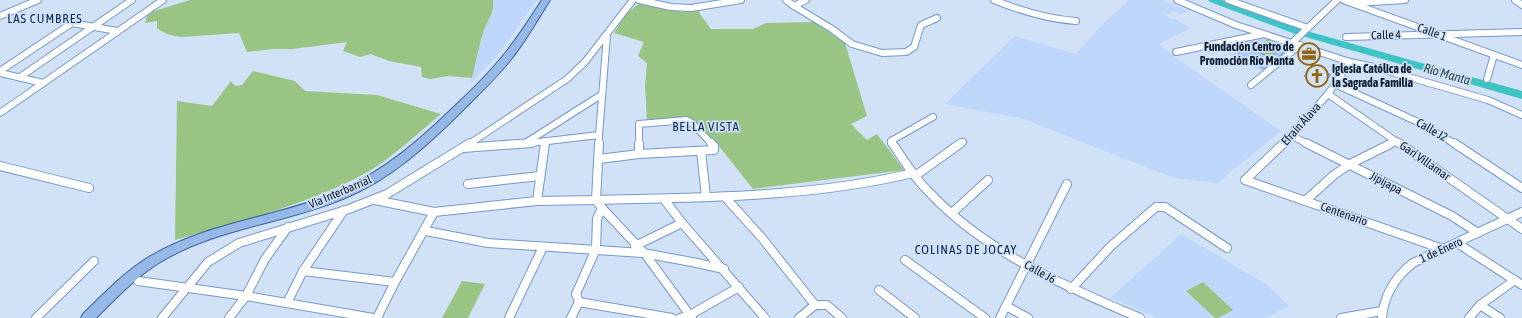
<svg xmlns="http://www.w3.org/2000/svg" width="1522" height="318" viewBox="0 0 1522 318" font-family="'Asap Condensed',sans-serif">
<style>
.built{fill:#bed8fb}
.green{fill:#99c584}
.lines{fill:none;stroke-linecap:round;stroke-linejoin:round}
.river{fill:#3fc4c6;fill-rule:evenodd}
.building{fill:#a3cafe;stroke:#759acb}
.minor-far1-casing{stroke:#7599cb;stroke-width:8}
.minor-casing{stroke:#7599cb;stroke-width:10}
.primary-casing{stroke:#3a649c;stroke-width:2}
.minor-far1{stroke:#fff;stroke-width:6}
.minor{stroke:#fff;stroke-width:8}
.primary{fill:#97b9e7;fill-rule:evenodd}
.labels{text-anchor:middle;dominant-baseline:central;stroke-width:3.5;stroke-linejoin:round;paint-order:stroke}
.street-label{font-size:12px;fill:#0e1c2f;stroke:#d1e1f6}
.poi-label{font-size:12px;font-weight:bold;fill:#0e1c2f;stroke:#d1e1f6;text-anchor:end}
.neighbourhood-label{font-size:13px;letter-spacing:1px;fill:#0a2b54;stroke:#d1e1f6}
.water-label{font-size:13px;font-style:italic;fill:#2a4747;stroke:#d1e1f6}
</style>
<rect width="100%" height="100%" fill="#d1e1f6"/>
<g class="built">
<polygon points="493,0 537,0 498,55 470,84 484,30 491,16"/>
<polygon points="1127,0 1162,0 1188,11 1181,15 1173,11 1166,15 1171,19 1175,19 1190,28 1159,44 1172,55 1281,131 1217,183 1174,178 1024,119 945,104 1015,36 1076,54 1099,28 1125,4"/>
<polygon points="1262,36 1291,47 1263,72 1215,47"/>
<polygon points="1181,234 1266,284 1289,306 1266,318 1158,318 1110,298"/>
</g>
<g class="green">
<path d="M 190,0 L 493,0 C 495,10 488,20 484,30 C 479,45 476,62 472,78 L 448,76 L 430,79 L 422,77 L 421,67 L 389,61 L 371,54 L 360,57 L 343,51 L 347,42 L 293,49 L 273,49 L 247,52 L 239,33 L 182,37 C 173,36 164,34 157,28 L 157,21 L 145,23 L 148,13 Z"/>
<polygon points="641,2 682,12 699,10 700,14 711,29 753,29 766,23 814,22 845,43 867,116 851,124 867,140 877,134 904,170 753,189 718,145 690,118 647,120 645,86 647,63 638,56 644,42 614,33 626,14"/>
<polygon points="1268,39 1283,46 1270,58 1255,50"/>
<path d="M 253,71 L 295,81 L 305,91 L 377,95 L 441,114 C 418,133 390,160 364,174 C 305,206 239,221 175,240 L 177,101 L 212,106 L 231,81 L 235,86 L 242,85 Z"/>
<polygon points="462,281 485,284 468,318 442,318"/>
<polygon points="1203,282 1233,310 1218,318 1215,318 1186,291"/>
</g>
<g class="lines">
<polygon class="river" points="1208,0 1222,0 1303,30 1522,91 1522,99 1295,34 1210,2"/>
</g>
<g class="building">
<polygon points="1253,41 1262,44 1255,50 1270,58 1284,45 1290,47 1264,69 1259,66 1260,65 1238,54"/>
<polygon points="1314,67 1331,75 1321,85 1304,76"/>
</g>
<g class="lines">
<g class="minor-far1-casing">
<g id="minor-far1">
<polyline points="639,0 671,7 691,8 741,0"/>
<polyline points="786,0 794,6 806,0"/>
<path d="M 994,0 C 1021,11 1047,19 1076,21"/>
<polyline points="1177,0 1236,25 1350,62 1374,67 1488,100 1522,115"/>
<polyline points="1228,0 1308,28"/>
<polyline points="1343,0 1522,65"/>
<polyline points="1515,0 1522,5"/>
<polyline points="1355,3 1405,0"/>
<polyline points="794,6 832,29 852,44 882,53 906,52 914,47 921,25 937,18"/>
<polyline points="0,16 38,0"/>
<polyline points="1346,37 1522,32"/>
<polyline points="1292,43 1337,0"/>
<polyline points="1176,52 1264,34"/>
<polyline points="0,71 72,23 117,31"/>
<polyline points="0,73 43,83"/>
<polyline points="20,77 132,0"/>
<polyline points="1487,79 1494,55"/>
<polyline points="1335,84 1420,123 1455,144"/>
<polyline points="1251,85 1300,45"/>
<polyline points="1328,94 1400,144"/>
<polyline points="0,113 163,0"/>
<polyline points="599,135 599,144"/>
<polyline points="1292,136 1308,144"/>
<polyline points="527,142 601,95"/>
<polyline points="469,144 567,79 585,62 633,0"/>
<polyline points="522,144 599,135 607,35"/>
<polyline points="545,144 545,141"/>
<polyline points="639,144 639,124 687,120 692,123 712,144"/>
<polyline points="893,144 891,141 933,117"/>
<polyline points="960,144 963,142"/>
<polyline points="1283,144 1328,94 1350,62"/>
<polyline points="1390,144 1396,141"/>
</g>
</g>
<g class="minor-casing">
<g id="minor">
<polyline points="639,143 639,154"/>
<path d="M 892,143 C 904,160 914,178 929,192 C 986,253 1065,286 1140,318"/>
<polyline points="1284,143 1245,180 1443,249"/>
<polyline points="1306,143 1452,216 1478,233"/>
<polyline points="1399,143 1522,229"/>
<polyline points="1454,143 1522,188"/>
<polyline points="463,148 532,143"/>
<polyline points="701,151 706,197"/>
<polyline points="639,154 714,150 714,146 711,143"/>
<polyline points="599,159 639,154"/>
<polyline points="0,166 89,188"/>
<polyline points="915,176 961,143"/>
<polyline points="468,184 540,176"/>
<polyline points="725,197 762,238 815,305 827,305 842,318"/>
<polyline points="664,199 682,223 765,318"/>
<polyline points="375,200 434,212 537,201 596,200 599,143"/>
<polyline points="537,201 545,143"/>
<polyline points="1305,201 1334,175 1350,164 1392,143"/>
<polyline points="602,208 645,254 692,318"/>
<polyline points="952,213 988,180"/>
<polyline points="426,231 488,243 643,253 692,262 724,269"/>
<polyline points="1457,243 1522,285"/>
<polyline points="635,246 682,223"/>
<polyline points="905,260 985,318"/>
<polyline points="303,271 395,282 377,318"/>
<polyline points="138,281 246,296 373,318"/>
<polyline points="395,282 434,212"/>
<polyline points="1071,289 1111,246 1156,207 1165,207 1227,248"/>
<polyline points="879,290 915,318"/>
<polyline points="579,302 672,318"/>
<polyline points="287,303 303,271 344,210"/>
<polyline points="1480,305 1500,318"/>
<polyline points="1006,306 1028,318"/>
<polyline points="36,318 94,261"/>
<polyline points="162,318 208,262 239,243 349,209 387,194 470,143"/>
<polyline points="229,318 246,296 265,259 288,227"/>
<polyline points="509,318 543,247"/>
<path d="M 571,318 L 579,302 L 576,294 L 596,249 L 597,219 L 602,208 L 596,200 C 702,197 809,198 913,173"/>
<polyline points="680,318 690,315 739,287"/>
<polyline points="799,318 815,305"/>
<polyline points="1000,318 1067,184"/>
<polyline points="1341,318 1382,311"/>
<path d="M 1382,318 C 1384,295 1395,277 1413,263 L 1522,212"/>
<polyline points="1469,318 1480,305 1515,280"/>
</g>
</g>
<g class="primary-casing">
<path id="primary" d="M 542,0 L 550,0 C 538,19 526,40 512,58 C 498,76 481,92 465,108 C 429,144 391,179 345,198 C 284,224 214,228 157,264 C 134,279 115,299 96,318 L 81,318 L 83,314 C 104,294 124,272 149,257 C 207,222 276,218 337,192 C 384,172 422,138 458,103 C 475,87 492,70 506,52 C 519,36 530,18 542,0 Z"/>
</g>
<use href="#minor-far1" class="minor-far1"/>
<use href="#minor" class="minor"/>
<use href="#primary" class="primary"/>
</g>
<defs>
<g id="office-ring" transform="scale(1.15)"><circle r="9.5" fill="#d1e1f6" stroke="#91640f" stroke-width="1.5"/><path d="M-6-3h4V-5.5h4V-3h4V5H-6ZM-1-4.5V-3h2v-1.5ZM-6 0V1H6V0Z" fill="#91640f"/></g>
<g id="church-ring" transform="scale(1.15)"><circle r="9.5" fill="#d1e1f6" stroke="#91640f" stroke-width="1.5"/><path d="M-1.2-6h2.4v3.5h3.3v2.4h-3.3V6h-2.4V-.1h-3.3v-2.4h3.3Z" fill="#91640f"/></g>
</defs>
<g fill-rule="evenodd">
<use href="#office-ring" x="1309" y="54"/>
<use href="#church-ring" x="1317" y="76"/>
</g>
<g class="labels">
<g class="street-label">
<text transform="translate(1432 32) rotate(20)">Calle 1</text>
<text transform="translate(1386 35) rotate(-2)">Calle 4</text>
<text transform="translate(1301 124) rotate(-48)">Efraín Álava</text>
<text transform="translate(1432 130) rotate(30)">Calle J2</text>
<text transform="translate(1425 161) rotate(35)">Garí Villamar</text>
<text transform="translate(1386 183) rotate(28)">Jipijapa</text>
<text transform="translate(340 192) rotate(-23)">Vía Interbarrial</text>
<text transform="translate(1344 214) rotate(19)">Centenario</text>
<text transform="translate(1441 250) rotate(-24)">1 de Enero</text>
<text transform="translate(1040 272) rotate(29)">Calle J6</text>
</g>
<g class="poi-label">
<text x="1294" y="47">Fundación Centro de<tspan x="1294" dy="14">Promoción Río Manta</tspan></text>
<text x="1332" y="69" text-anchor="start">Iglesia Católica de<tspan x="1332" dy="14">la Sagrada Familia</tspan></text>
</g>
<g class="neighbourhood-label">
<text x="45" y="18">LAS CUMBRES</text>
<text x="706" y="126">BELLA VISTA</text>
<text x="966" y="249">COLINAS DE JOCAY</text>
</g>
<g class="water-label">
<text transform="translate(1447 74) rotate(16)">Río Manta</text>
</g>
</g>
</svg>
